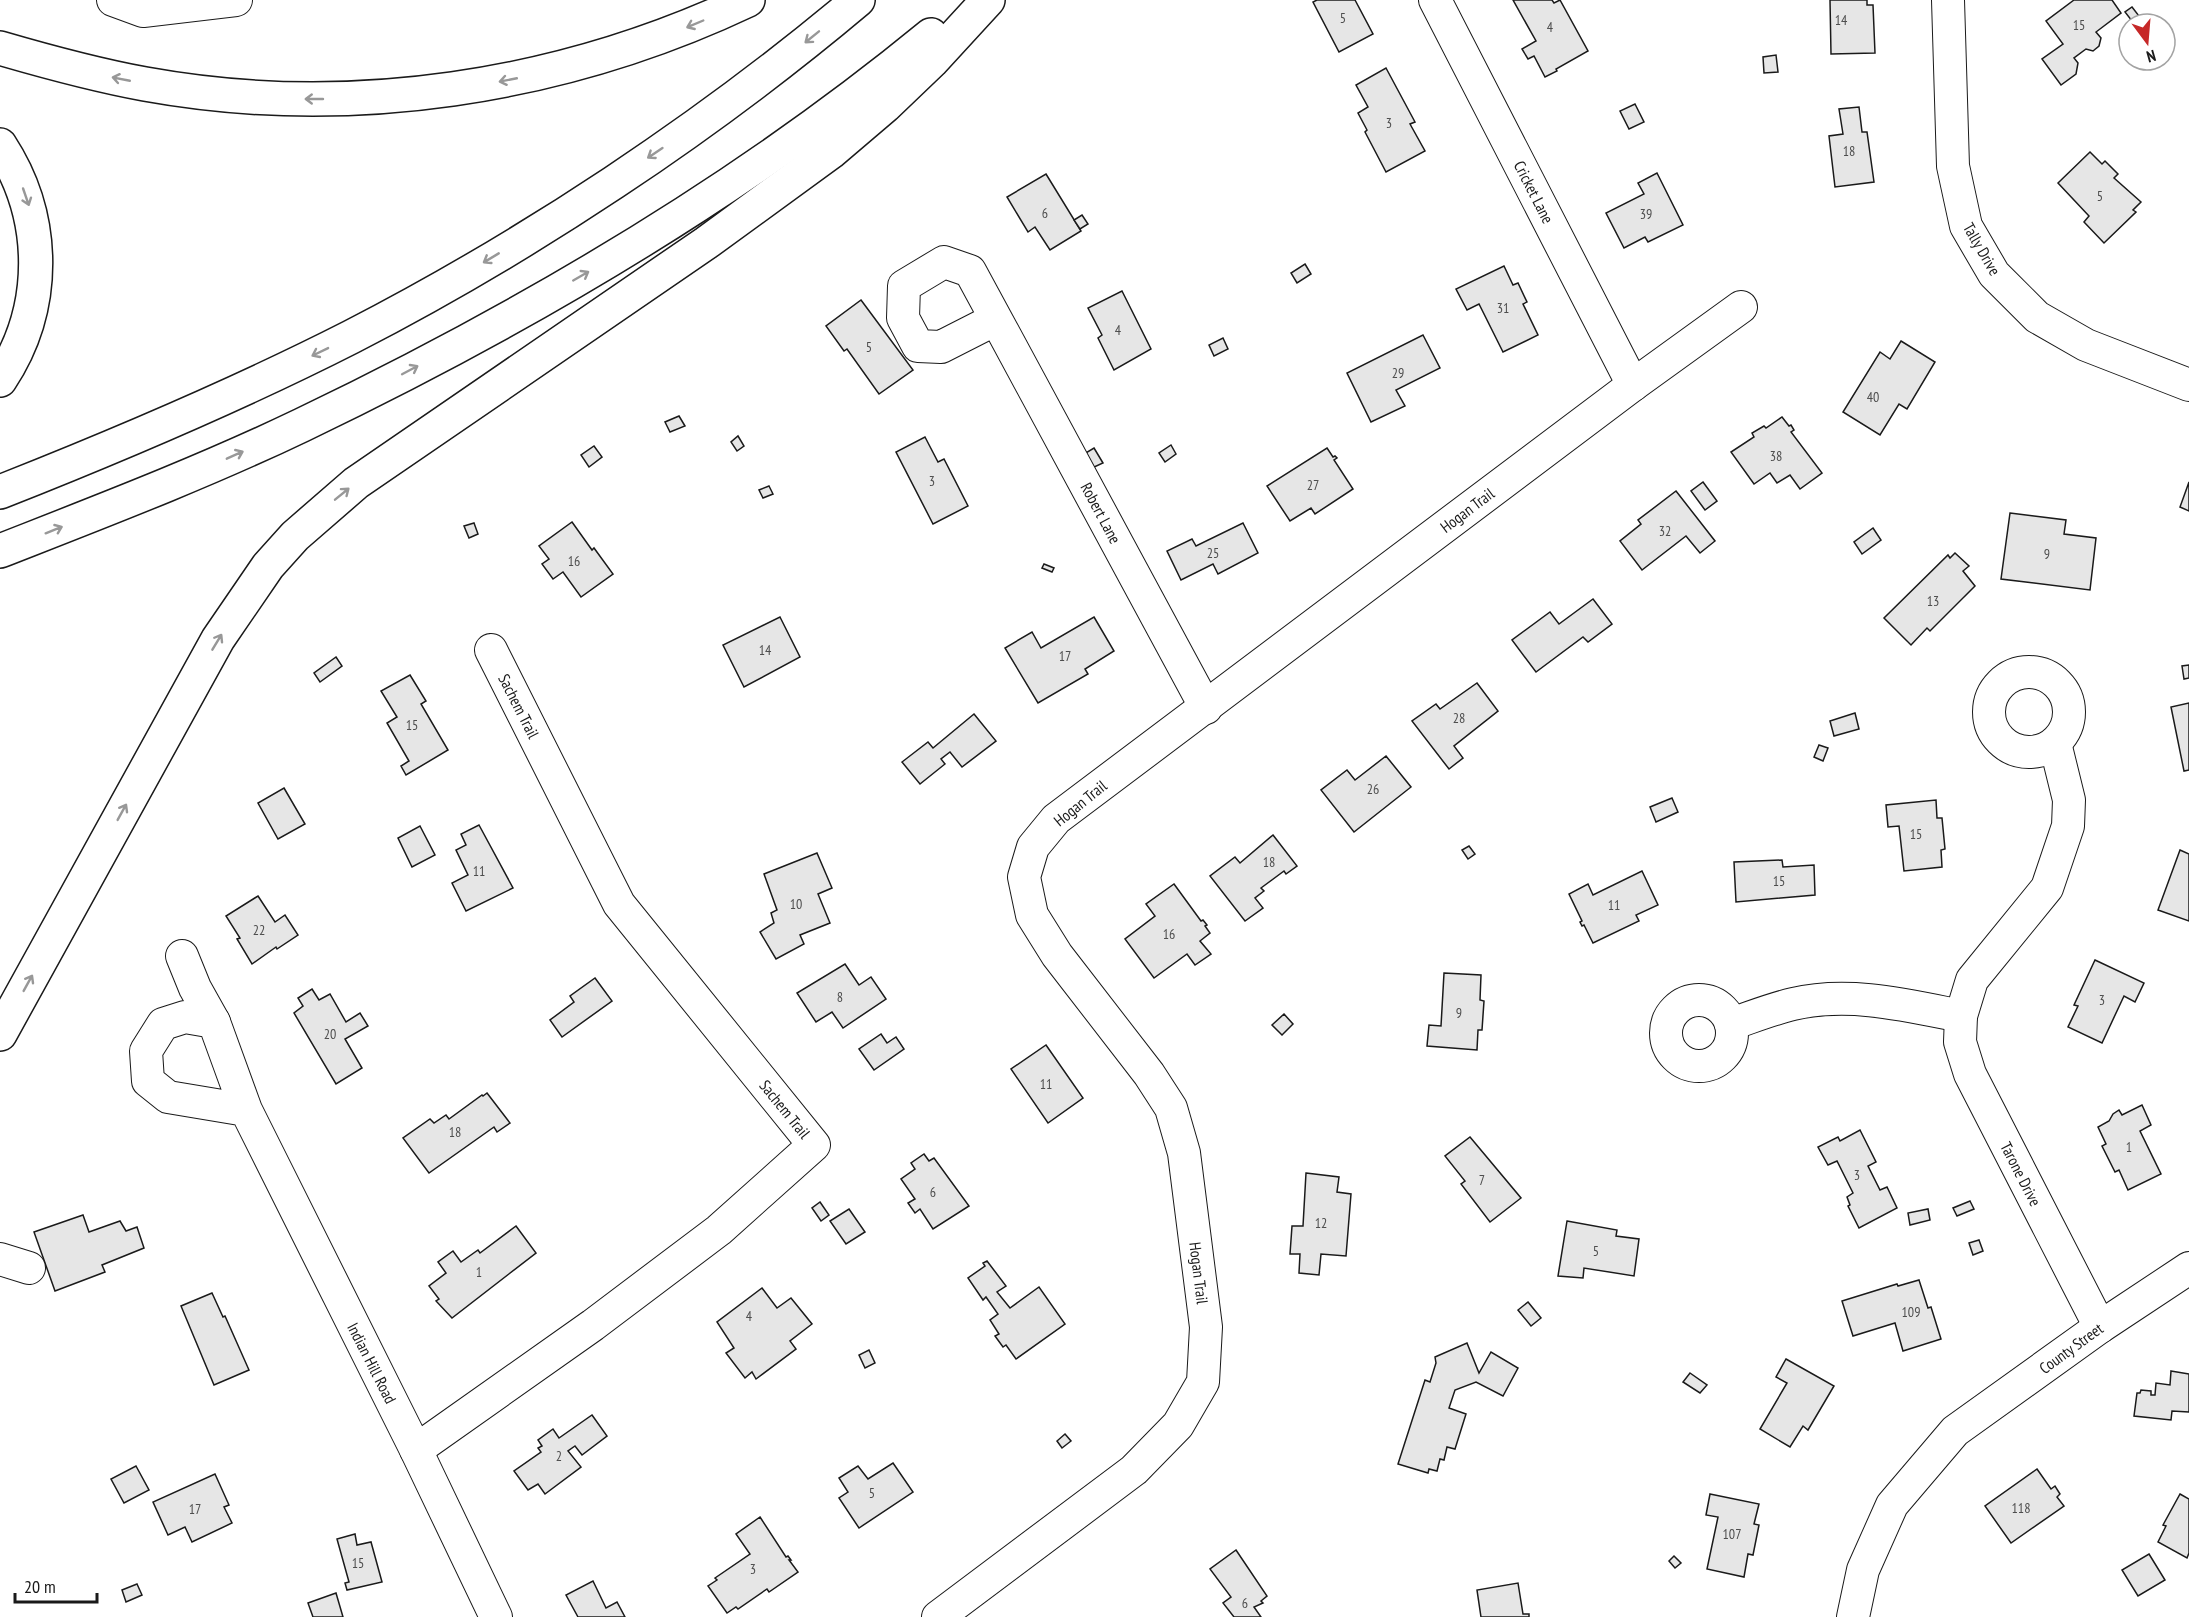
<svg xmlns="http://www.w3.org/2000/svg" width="2189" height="1617" viewBox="0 0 2189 1617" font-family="'PT Sans Narrow',sans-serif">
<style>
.building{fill:#e6e6e6;stroke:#1a1a1a;stroke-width:1.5}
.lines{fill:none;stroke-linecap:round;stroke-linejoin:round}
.minor-casing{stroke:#1a1a1a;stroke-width:34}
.highway-casing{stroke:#1a1a1a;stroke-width:36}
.minor{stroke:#fff;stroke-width:32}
.highway{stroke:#fff;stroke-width:33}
.oneway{stroke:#989898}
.labels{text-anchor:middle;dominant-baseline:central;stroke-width:4.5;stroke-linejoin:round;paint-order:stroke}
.number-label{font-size:14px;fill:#4d4d4d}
.street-label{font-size:16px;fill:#1a1a1a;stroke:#fff}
</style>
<rect width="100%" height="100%" fill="#fff"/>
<g class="building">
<polygon points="1317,0 1355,0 1373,34 1339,52 1313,2"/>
<polygon points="1513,0 1552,0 1554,3 1560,0 1588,51 1556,69 1557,71 1545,77 1534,56 1528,59 1522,49 1536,41"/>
<polygon points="1830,0 1867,0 1867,5 1873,5 1875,53 1831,54"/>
<polygon points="2074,0 2112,0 2121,13 2096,32 2101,38 2099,46 2093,51 2086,49 2074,58 2078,63 2076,74 2061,85 2042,59 2063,44 2046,21"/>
<polygon points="2132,7 2139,16 2132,21 2125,12"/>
<polygon points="1776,55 1778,72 1764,73 1763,57"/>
<polygon points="1386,68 1415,122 1410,124 1425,151 1386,172 1365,132 1367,130 1358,113 1368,107 1356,85"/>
<polygon points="1635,104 1644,122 1629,129 1620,111"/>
<polygon points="1859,107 1862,132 1867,132 1874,182 1835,187 1829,136 1843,134 1839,109"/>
<polygon points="2090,152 2102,164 2105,161 2118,174 2114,178 2141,202 2133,210 2136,212 2104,243 2084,222 2089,216 2058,183"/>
<polygon points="1657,173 1683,225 1648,242 1645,237 1624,248 1606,213 1644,194 1638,183"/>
<polygon points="1046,174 1081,231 1050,250 1035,227 1028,232 1007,197"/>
<polygon points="1082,215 1088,224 1080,229 1074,220"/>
<polygon points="1305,264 1311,274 1297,283 1291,273"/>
<polygon points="1504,266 1513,285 1518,283 1527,302 1523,304 1538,335 1503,352 1479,304 1467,310 1456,289"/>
<polygon points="1122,291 1151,349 1114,370 1098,338 1102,335 1088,308"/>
<polygon points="861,300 913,370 879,394 847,349 844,351 826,326"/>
<polygon points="1423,335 1440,368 1396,390 1405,406 1371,422 1347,373"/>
<polygon points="1223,338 1228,349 1214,356 1209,345"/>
<polygon points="1901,341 1935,362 1907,409 1899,404 1880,435 1843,412 1880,352 1890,359"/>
<polygon points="679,416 685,426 670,432 665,422"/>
<polygon points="1782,417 1789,426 1791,425 1794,430 1791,432 1822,473 1800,489 1790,475 1777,483 1770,473 1754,484 1731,452 1754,437 1752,433 1764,426 1766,428"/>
<polygon points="738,436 744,446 737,451 731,442"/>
<polygon points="925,437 938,462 944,459 968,506 933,524 896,452"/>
<polygon points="1171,445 1176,454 1165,462 1159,453"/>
<polygon points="594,446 602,457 589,467 581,455"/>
<polygon points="1094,448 1103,463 1092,468 1084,454"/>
<polygon points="1327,448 1333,457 1335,456 1337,458 1334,460 1353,489 1315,514 1311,508 1290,521 1267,486"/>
<polygon points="1703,482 1717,501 1705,510 1691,491"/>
<polygon points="2189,482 2189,511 2180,507"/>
<polygon points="769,486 773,494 763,498 759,490"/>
<polygon points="1676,491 1715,541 1700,553 1686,536 1642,570 1620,541 1641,524 1638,520"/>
<polygon points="2010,513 2066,520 2064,534 2096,538 2090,590 2001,579"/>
<polygon points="572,522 592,550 594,548 613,574 581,597 563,572 553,579 542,564 549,559 539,546"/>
<polygon points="474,523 478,534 469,538 464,526"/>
<polygon points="1243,523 1258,553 1218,574 1213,564 1181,580 1167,551 1192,539 1196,546"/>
<polygon points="1873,528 1881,540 1862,554 1854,542"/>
<polygon points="1955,553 1969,566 1963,571 1975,586 1930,631 1927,628 1911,645 1884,618 1948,555 1950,558"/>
<polygon points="1044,564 1054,568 1052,572 1042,568"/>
<polygon points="1593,599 1612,624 1588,642 1583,637 1536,672 1512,640 1550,612 1559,624"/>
<polygon points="780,617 800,657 744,687 723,645"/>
<polygon points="1094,617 1114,651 1085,669 1088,674 1038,703 1005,648 1032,632 1041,648"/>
<polygon points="336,657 342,666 320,682 314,673"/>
<polygon points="2189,665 2189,678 2184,679 2182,666"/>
<polygon points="410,675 426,701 421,704 448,750 406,775 401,766 409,761 387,723 397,717 381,691"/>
<polygon points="1477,683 1498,711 1454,746 1463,758 1449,769 1412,721 1436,704 1440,709"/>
<polygon points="2189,703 2189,770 2184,771 2171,707"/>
<polygon points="1855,713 1859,729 1834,736 1830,721"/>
<polygon points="974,714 996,741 962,767 950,752 941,759 945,764 920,784 902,762 928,742 933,748"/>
<polygon points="1819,745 1828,748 1823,761 1814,757"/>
<polygon points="1386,756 1411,787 1354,832 1321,790 1347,770 1355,780"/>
<polygon points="284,788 305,824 278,839 258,803"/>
<polygon points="1672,798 1678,812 1656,822 1650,807"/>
<polygon points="1936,800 1937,818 1942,818 1945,849 1941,850 1942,867 1904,871 1899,826 1888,827 1886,805"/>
<polygon points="479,825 513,888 466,911 452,883 468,875 456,850 466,845 461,834"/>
<polygon points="420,826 435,855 412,867 398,838"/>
<polygon points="1273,835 1297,866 1286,874 1284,871 1261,888 1264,891 1255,898 1263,908 1245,921 1210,876 1235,857 1240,863"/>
<polygon points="1469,846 1475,854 1468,859 1462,850"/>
<polygon points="2180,850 2189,854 2189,921 2158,910"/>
<polygon points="817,853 832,888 818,894 830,923 800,935 804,944 776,959 760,932 774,923 771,913 777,910 764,874"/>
<polygon points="1782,860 1783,867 1814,865 1815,895 1736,902 1734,862"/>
<polygon points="1642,871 1658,905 1636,915 1639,921 1593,943 1584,925 1582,926 1580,922 1582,921 1569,894 1588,884 1593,895"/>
<polygon points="1174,884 1201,921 1203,920 1207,925 1205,926 1210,933 1200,941 1211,954 1195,965 1187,954 1154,978 1125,939 1155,916 1146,904"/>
<polygon points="258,896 275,922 285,915 298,935 277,949 276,947 252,964 237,939 240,938 226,916"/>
<polygon points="2095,960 2144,983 2135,1002 2124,996 2102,1043 2068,1027 2078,1006 2074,1005"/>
<polygon points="845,964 859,985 871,977 886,999 843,1028 832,1012 816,1022 797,993"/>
<polygon points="1444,973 1481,975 1480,1000 1484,1001 1482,1030 1478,1030 1477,1050 1427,1046 1429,1025 1441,1026"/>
<polygon points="595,978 612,1001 562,1037 550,1020 574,1002 570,996"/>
<polygon points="312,989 319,1000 330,994 346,1022 360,1013 368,1026 345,1039 362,1068 336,1084 294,1013 303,1006 298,998"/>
<polygon points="1284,1014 1293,1024 1282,1035 1272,1025"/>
<polygon points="881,1034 887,1043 896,1037 904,1049 874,1070 859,1049"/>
<polygon points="1046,1045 1083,1098 1048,1123 1011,1069"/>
<polygon points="487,1093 510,1123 497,1132 494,1127 429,1173 403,1138 430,1119 434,1123 446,1115 449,1119 482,1095 483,1096"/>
<polygon points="2142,1105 2151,1125 2140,1131 2161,1174 2128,1190 2119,1170 2115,1172 2102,1146 2106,1144 2098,1127 2109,1121 2113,1114 2119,1110 2122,1115"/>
<polygon points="1860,1130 1876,1162 1868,1166 1880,1190 1887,1187 1897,1208 1859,1228 1848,1206 1850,1205 1847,1197 1853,1193 1837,1161 1828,1165 1818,1147 1838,1137 1840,1141"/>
<polygon points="1470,1137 1521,1198 1490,1222 1461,1184 1465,1181 1445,1156"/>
<polygon points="924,1154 929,1161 934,1158 969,1206 933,1229 920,1209 915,1213 908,1203 915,1199 901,1179 915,1169 911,1163"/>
<polygon points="1306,1173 1339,1177 1337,1192 1351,1194 1346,1256 1321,1254 1319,1275 1299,1273 1300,1254 1290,1254 1292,1226 1303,1226"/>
<polygon points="1970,1201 1974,1209 1957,1216 1953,1208"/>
<polygon points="820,1202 829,1215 821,1221 812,1208"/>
<polygon points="849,1209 865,1232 846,1244 830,1221"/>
<polygon points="1928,1209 1930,1220 1910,1225 1908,1213"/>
<polygon points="83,1215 89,1232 120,1221 126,1231 137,1227 144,1248 102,1265 105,1272 55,1291 34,1232"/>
<polygon points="1567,1221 1617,1230 1616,1236 1639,1239 1634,1276 1584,1268 1583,1278 1558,1276"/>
<polygon points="516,1226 536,1253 452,1318 436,1301 439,1299 429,1286 446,1273 438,1262 453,1251 461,1262 478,1250 480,1253"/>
<polygon points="1979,1240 1983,1251 1973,1255 1969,1243"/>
<polygon points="987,1261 1006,1286 997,1292 1010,1308 1039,1287 1065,1324 1016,1359 1006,1345 1003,1347 995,1336 999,1334 990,1320 998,1314 986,1297 983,1300 968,1278 985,1266 983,1263"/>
<polygon points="1919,1280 1928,1308 1931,1307 1941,1339 1903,1351 1895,1323 1853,1336 1842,1301 1897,1284 1898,1286"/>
<polygon points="762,1288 777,1308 791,1298 812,1324 790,1341 796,1349 756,1379 752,1372 745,1378 726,1353 734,1348 717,1322"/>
<polygon points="212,1293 223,1317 225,1316 249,1370 214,1385 181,1306"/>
<polygon points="1528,1302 1541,1318 1531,1326 1518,1310"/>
<polygon points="1467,1343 1479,1373 1491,1352 1518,1368 1503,1396 1476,1382 1455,1390 1449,1408 1466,1414 1455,1449 1447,1447 1444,1460 1440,1459 1437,1471 1429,1469 1428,1473 1398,1464 1425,1380 1430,1382 1436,1363 1435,1357"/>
<polygon points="869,1350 875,1363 865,1368 859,1355"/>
<polygon points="1786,1359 1834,1386 1808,1430 1803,1426 1790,1447 1760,1429 1787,1383 1776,1377"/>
<polygon points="2171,1371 2189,1374 2189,1412 2172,1411 2171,1420 2134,1416 2137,1393 2140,1393 2141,1390 2151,1391 2151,1395 2155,1395 2156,1383 2170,1385"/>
<polygon points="1690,1373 1707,1385 1700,1393 1683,1382"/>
<polygon points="592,1415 607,1436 582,1455 575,1446 568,1451 581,1467 545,1494 538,1484 528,1490 514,1471 541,1452 538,1448 542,1446 538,1440 553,1429 559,1438"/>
<polygon points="1065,1434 1071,1441 1062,1448 1057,1441"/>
<polygon points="893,1463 913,1492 859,1528 839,1498 848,1492 839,1478 858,1466 868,1479"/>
<polygon points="136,1466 149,1490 124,1503 111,1479"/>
<polygon points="2037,1469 2051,1489 2055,1486 2060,1494 2057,1497 2064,1506 2011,1543 1985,1506"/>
<polygon points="215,1474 229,1505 224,1507 232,1523 192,1542 185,1527 168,1535 153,1502"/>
<polygon points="1710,1494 1759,1504 1754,1524 1759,1525 1753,1555 1748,1554 1744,1577 1707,1569 1718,1517 1706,1515"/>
<polygon points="2180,1494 2189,1499 2189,1553 2187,1558 2158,1542 2166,1526 2163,1525"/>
<polygon points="760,1517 786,1557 788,1556 791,1560 789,1560 798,1572 769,1592 767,1589 738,1609 736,1607 727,1613 708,1586 717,1580 715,1578 750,1554 736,1534"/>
<polygon points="355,1534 357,1545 371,1542 382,1582 347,1590 345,1583 349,1582 337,1539"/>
<polygon points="1236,1550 1267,1596 1261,1601 1263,1603 1254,1607 1261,1617 1234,1617 1223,1603 1231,1597 1210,1569"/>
<polygon points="2149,1554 2165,1580 2138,1596 2122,1570"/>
<polygon points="1674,1556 1681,1563 1675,1568 1669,1561"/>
<polygon points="593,1581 606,1608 617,1602 625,1617 578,1617 566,1595"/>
<polygon points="1518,1583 1523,1614 1529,1614 1529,1617 1481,1617 1477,1590"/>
<polygon points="137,1584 142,1595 126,1602 122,1590"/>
<polygon points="336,1593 343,1617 313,1617 308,1603"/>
</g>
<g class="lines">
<g class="minor-casing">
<g id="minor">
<polyline points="113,0 143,11 236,0"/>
<polyline points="1435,0 1633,385"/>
<polyline points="1948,0 1953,166 1966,226 1994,274 2037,317 2086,345 2189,385"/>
<polyline points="996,319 941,347 918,346 903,318 904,286 944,262 970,271 996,319 1206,708"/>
<circle cx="2029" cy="712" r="40"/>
<polyline points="2055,743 2069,800 2068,826 2047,888 1972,980 1961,1016 1960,1042 1970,1074 2100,1327"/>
<polyline points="182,956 195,988 214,1022"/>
<circle cx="1699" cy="1033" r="33"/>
<path d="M 1731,1024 C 1752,1017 1772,1009 1793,1004 C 1849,991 1906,1005 1961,1016"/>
<polyline points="246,1110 168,1097 148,1081 146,1051 163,1024 185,1017 214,1022 246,1110 416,1450 496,1617"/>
<polyline points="0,1259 29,1268"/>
<polyline points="416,1450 593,1325 719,1230 814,1145 619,904 491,650"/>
<polyline points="938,1617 1134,1470 1178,1425 1203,1382 1206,1327 1184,1153 1171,1108 1149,1074 1057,955 1032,915 1024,877 1033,847 1056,819 1633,385 1741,307"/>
<polyline points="1853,1617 1863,1570 1892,1505 1955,1431 2100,1327 2189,1268"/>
</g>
</g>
<g class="highway-casing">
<g id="highway">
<path d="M 0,48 C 48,62 96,75 145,84 C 349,121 562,88 748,0"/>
<path d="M 0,145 C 47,217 48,308 0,380"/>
<path d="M 0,492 C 119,445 237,395 351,337 C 528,246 706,128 858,0"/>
<path d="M 0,551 C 102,511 204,472 302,425 C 525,318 740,192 931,35"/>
<polyline points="0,1034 218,639 268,566 295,536 356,483 706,243 831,152 885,106 932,61 988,0"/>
</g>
</g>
<use href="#minor" class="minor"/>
<use href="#highway" class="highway"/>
</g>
<defs><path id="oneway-shaft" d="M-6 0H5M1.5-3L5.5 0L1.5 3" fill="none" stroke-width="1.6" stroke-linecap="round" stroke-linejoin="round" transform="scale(1.5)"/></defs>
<g class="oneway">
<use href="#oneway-shaft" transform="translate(695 24) rotate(157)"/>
<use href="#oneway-shaft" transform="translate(812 37) rotate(141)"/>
<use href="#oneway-shaft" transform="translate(121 79) rotate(-169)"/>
<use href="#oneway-shaft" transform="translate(508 80) rotate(169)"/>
<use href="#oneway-shaft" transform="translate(314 99) rotate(-180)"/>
<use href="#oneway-shaft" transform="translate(655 153) rotate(146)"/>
<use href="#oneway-shaft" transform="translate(26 197) rotate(71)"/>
<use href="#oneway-shaft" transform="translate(491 258) rotate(149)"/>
<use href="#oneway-shaft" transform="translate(581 276) rotate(-30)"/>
<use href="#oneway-shaft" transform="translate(320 352) rotate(154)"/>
<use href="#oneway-shaft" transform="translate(410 370) rotate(-28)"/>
<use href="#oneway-shaft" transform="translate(235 455) rotate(-24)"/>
<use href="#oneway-shaft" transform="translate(342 494) rotate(-39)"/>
<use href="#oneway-shaft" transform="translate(54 530) rotate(-22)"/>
<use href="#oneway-shaft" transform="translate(217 642) rotate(-59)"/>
<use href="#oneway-shaft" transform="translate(122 812) rotate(-61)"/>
<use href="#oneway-shaft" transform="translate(28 983) rotate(-61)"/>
</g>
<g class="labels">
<g class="number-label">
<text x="1343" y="18">5</text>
<text x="1841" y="20">14</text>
<text x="2079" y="25">15</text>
<text x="1550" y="27">4</text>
<text x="1389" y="123">3</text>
<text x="1849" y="151">18</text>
<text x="2100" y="196">5</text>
<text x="1045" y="213">6</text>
<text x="1646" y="214">39</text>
<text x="1503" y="308">31</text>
<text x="1118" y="330">4</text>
<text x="869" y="347">5</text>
<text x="1398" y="373">29</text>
<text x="1873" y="397">40</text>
<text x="1776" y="456">38</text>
<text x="932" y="481">3</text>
<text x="1313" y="485">27</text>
<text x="1665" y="531">32</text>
<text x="1213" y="553">25</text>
<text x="2047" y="554">9</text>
<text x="574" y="561">16</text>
<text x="1933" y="601">13</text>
<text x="765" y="650">14</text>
<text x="1065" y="656">17</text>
<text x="1459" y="718">28</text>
<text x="412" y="725">15</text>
<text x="1373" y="789">26</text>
<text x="1916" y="834">15</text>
<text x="1269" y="862">18</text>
<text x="479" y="871">11</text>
<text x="1779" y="881">15</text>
<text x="796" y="904">10</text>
<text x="1614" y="905">11</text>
<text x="259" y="930">22</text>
<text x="1169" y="934">16</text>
<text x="840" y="997">8</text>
<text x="2102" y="1000">3</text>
<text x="1459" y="1013">9</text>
<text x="330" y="1034">20</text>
<text x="1046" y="1084">11</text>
<text x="455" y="1132">18</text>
<text x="2129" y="1147">1</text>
<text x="1857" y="1175">3</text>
<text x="1482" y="1180">7</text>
<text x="933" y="1192">6</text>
<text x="1321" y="1223">12</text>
<text x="1596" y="1251">5</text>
<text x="479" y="1272">1</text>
<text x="1911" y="1312">109</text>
<text x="749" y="1316">4</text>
<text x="559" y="1456">2</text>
<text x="872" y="1493">5</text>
<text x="2021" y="1508">118</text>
<text x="195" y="1509">17</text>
<text x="1732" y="1534">107</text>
<text x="358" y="1563">15</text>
<text x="753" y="1569">3</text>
<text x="1245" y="1603">6</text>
</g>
<g class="street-label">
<text transform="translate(1534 192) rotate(63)">Cricket Lane</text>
<text transform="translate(1982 249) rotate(60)">Tally Drive</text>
<text transform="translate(1467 510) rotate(-37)">Hogan Trail</text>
<text transform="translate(1101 513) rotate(62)">Robert Lane</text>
<text transform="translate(519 706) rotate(63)">Sachem Trail</text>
<text transform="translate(1080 803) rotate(-39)">Hogan Trail</text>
<text transform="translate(785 1109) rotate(51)">Sachem Trail</text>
<text transform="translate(2021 1174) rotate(63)">Tarone Drive</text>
<text transform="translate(1199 1273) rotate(83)">Hogan Trail</text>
<text transform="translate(2071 1348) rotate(-36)">County Street</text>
<text transform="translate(372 1363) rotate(63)">Indian Hill Road</text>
</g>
</g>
<g transform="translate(2147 42) rotate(164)"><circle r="28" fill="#ffffff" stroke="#a3a3a3" stroke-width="1.5"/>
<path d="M0-4.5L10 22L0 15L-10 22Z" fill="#c62828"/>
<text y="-9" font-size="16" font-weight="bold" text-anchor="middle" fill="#1a1a1a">N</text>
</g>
<path d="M15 1593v9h82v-9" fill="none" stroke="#1a1a1a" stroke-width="3"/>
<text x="24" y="1593" font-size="18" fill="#1a1a1a" stroke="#ffffff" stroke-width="4.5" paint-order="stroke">20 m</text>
</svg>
